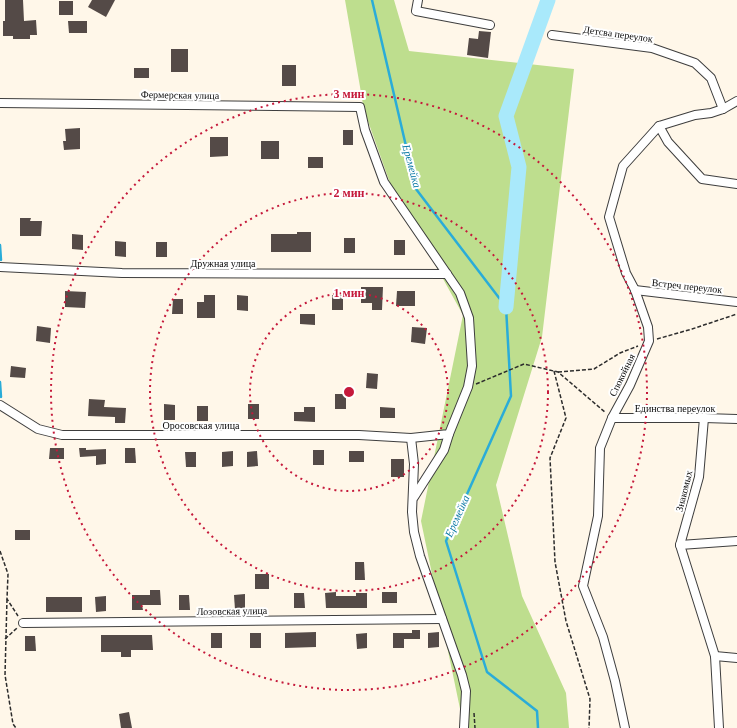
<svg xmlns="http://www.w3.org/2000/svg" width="737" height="728" viewBox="0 0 737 728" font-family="'Times New Roman',serif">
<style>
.forest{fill:#bede8e}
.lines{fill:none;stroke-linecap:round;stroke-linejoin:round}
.stream{stroke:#2aacd8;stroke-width:2.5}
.river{stroke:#a9e9fb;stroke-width:15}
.building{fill:#544a47}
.minor-casing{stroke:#3e3e3e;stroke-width:10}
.path{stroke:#2d2d2d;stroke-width:1.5;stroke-dasharray:4 2;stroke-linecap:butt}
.minor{stroke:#fff;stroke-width:8}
.ring{fill:none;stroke:#c5193b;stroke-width:2;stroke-dasharray:2 4}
.labels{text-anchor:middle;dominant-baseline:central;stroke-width:4;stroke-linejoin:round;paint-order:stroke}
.street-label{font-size:10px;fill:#0b0b0b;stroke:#fff}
.water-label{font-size:11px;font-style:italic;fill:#0c79a5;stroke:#fff}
.centre{fill:#c5193b;stroke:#fff;stroke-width:2}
.ring-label{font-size:12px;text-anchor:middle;font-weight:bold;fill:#c5193b;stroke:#fff;stroke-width:4;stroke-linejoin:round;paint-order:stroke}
</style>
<rect width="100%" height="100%" fill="#fff7e9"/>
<polygon class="forest" points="345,0 394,0 409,51 574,69 542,337 496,485 522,596 566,693 569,728 464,728 421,521 463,315 390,183 364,110"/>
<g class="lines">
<g class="stream">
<polyline points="372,0 416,189 506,307 511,396 446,541 487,672 537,711 538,728"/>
<polyline points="0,245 1,260"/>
<polyline points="0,382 1,397"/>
</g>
<polyline class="river" points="506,307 519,167 506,116 548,0"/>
</g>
<g class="building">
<polygon points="5,0 23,0 24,21 36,20 37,35 30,35 30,39 13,39 13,36 3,36 3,21 5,21"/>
<polygon points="92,0 115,0 106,17 88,7"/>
<rect x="59" y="1" width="14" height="14"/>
<polygon points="68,21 87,21 87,33 69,33"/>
<polygon points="479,31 491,32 488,58 467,55 469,38 478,39"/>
<rect x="171" y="49" width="17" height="23"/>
<rect x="282" y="65" width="14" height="21"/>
<rect x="134" y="68" width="15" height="10"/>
<polygon points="80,128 80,149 64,150 63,141 66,141 65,129"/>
<rect x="343" y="130" width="10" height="15"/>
<polygon points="210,137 228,137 228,156 210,157"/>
<rect x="261" y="141" width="18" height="18"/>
<rect x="308" y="157" width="15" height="11"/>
<polygon points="20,218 31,218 30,221 42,221 41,236 20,236"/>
<polygon points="297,232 311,232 311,252 271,252 271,234 297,234"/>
<polygon points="72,234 83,235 83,250 72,249"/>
<rect x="344" y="238" width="11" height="15"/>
<rect x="394" y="240" width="11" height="15"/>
<polygon points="115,241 126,242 126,257 115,256"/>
<rect x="156" y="242" width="11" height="15"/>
<polygon points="361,287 383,287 382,310 372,310 372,303 361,303"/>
<polygon points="65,291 86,292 85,308 65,307"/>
<polygon points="397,291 415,291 415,306 396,306"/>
<polygon points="204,295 215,295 215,318 197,318 197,302 204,302"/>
<polygon points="237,295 248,296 248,311 237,310"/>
<rect x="332" y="295" width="11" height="15"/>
<polygon points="173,299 183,299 183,314 172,314"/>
<polygon points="300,314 315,314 315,325 300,324"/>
<polygon points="37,326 51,328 50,343 36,341"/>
<polygon points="412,327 427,328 425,344 411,342"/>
<polygon points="11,366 26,368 25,378 10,377"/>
<polygon points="367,373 378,374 377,389 366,388"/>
<rect x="335" y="394" width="11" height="15"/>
<polygon points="89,399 105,400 104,407 126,408 125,423 115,423 115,417 88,416"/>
<polygon points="164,404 175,405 175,420 164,420"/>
<rect x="248" y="404" width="11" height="15"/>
<rect x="197" y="406" width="11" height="15"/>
<polygon points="304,407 315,407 315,422 294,421 294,412 304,412"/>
<polygon points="380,407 395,408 395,418 380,418"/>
<polygon points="50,448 64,448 64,459 49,459"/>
<polygon points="79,448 86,448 86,450 106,449 106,464 96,465 96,456 80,457"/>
<polygon points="125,448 135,448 136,463 125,463"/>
<rect x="313" y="450" width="11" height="15"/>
<polygon points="233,451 233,466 222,467 222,452"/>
<polygon points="257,451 258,466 247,467 247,452"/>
<rect x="349" y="451" width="15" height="11"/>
<polygon points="185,452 196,452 196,467 186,467"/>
<rect x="391" y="459" width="13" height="18"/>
<rect x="15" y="530" width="15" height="10"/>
<polygon points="355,562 364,562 365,580 355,580"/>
<rect x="255" y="574" width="14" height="15"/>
<polygon points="150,590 160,590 161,605 142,605 143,610 132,610 132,595 150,595"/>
<polygon points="336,592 336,596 356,596 356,593 367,593 367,608 326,608 325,593"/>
<rect x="382" y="592" width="15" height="11"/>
<polygon points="294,593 304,593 305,608 294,608"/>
<polygon points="245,594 245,609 235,610 234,595"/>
<polygon points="179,595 189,595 190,610 179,610"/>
<polygon points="106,596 106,611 96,612 95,597"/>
<rect x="46" y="597" width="36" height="15"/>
<polygon points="412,630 420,630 420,639 404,639 404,648 393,648 393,633 412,633"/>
<polygon points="316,632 316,647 285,648 285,633"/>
<polygon points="439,632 439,647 428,648 428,633"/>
<rect x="211" y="633" width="11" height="15"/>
<rect x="250" y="633" width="11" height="15"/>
<polygon points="367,633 367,648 357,649 356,634"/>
<polygon points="101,635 152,635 153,650 131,650 131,657 121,657 121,652 101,652"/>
<polygon points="25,636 35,636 36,651 25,651"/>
<polygon points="129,712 132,728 121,728 119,714"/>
</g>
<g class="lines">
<g class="minor-casing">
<g id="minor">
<polyline points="418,0 416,11 490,25"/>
<polyline points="552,35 652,48 695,63 711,78 723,109"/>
<polyline points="0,103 360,107 365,130 384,182 460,293 469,318 472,366 468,387 449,434 411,438 359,435 62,435 38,429 0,405"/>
<polyline points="659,126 668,142 702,179 737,184"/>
<polyline points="0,267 122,273 447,274"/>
<polyline points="635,290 737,302"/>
<polyline points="612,418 704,418 737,419"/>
<polyline points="704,418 699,477 680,545 715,656 719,728"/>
<polyline points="411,438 414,464 412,512 414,532 420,556 462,675 466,691 464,728"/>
<polyline points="414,497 444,450 449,434"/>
<polyline points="680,545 737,541"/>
<polyline points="23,623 442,619"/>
<polyline points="715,656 737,658"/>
<polyline points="625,728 615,681 603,637 583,586 598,516 600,448 612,418 630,385 649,341 648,327 635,290 626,273 609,217 623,166 659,126 695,115 711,113 723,109 737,101"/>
</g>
</g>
<g class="path">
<polyline points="657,339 692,329 737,314"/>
<polyline points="554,371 566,418 550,458 555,562 566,621 590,699 589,728"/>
<polyline points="558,372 594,369 620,353 638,346"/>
<polyline points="476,384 524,364 558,372 606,413"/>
<polyline points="0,551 8,574 7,599 18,616"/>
<polyline points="7,599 5,675 13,724 16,728"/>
<polyline points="5,639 17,628"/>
<polyline points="474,713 475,728"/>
</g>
<use href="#minor" class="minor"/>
</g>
<g class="ring">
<circle cx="349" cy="392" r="99"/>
<circle cx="349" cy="392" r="199"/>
<circle cx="349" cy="392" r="298"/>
</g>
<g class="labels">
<g class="street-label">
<text transform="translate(618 34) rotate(8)">Детсва переулок</text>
<text transform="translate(180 95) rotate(1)">Фермерская улица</text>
<text x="223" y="263">Дружная улица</text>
<text transform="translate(687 286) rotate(6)">Встреч переулок</text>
<text transform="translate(622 375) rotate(-64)">Спокойная</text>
<text x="675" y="408">Единства переулок</text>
<text x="201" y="425">Оросовская улица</text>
<text transform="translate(684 491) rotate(-76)">Знакомых</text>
<text transform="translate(232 611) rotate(-1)">Лозовская улица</text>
</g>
<g class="water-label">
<text transform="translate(412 166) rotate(75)">Еремейка</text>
<text transform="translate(457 516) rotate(-66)">Еремейка</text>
</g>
</g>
<circle cx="349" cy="392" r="6" class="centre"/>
<g class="ring-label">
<text x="349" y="98">3 мин</text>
<text x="349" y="197">2 мин</text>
<text x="349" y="297">1 мин</text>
</g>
</svg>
